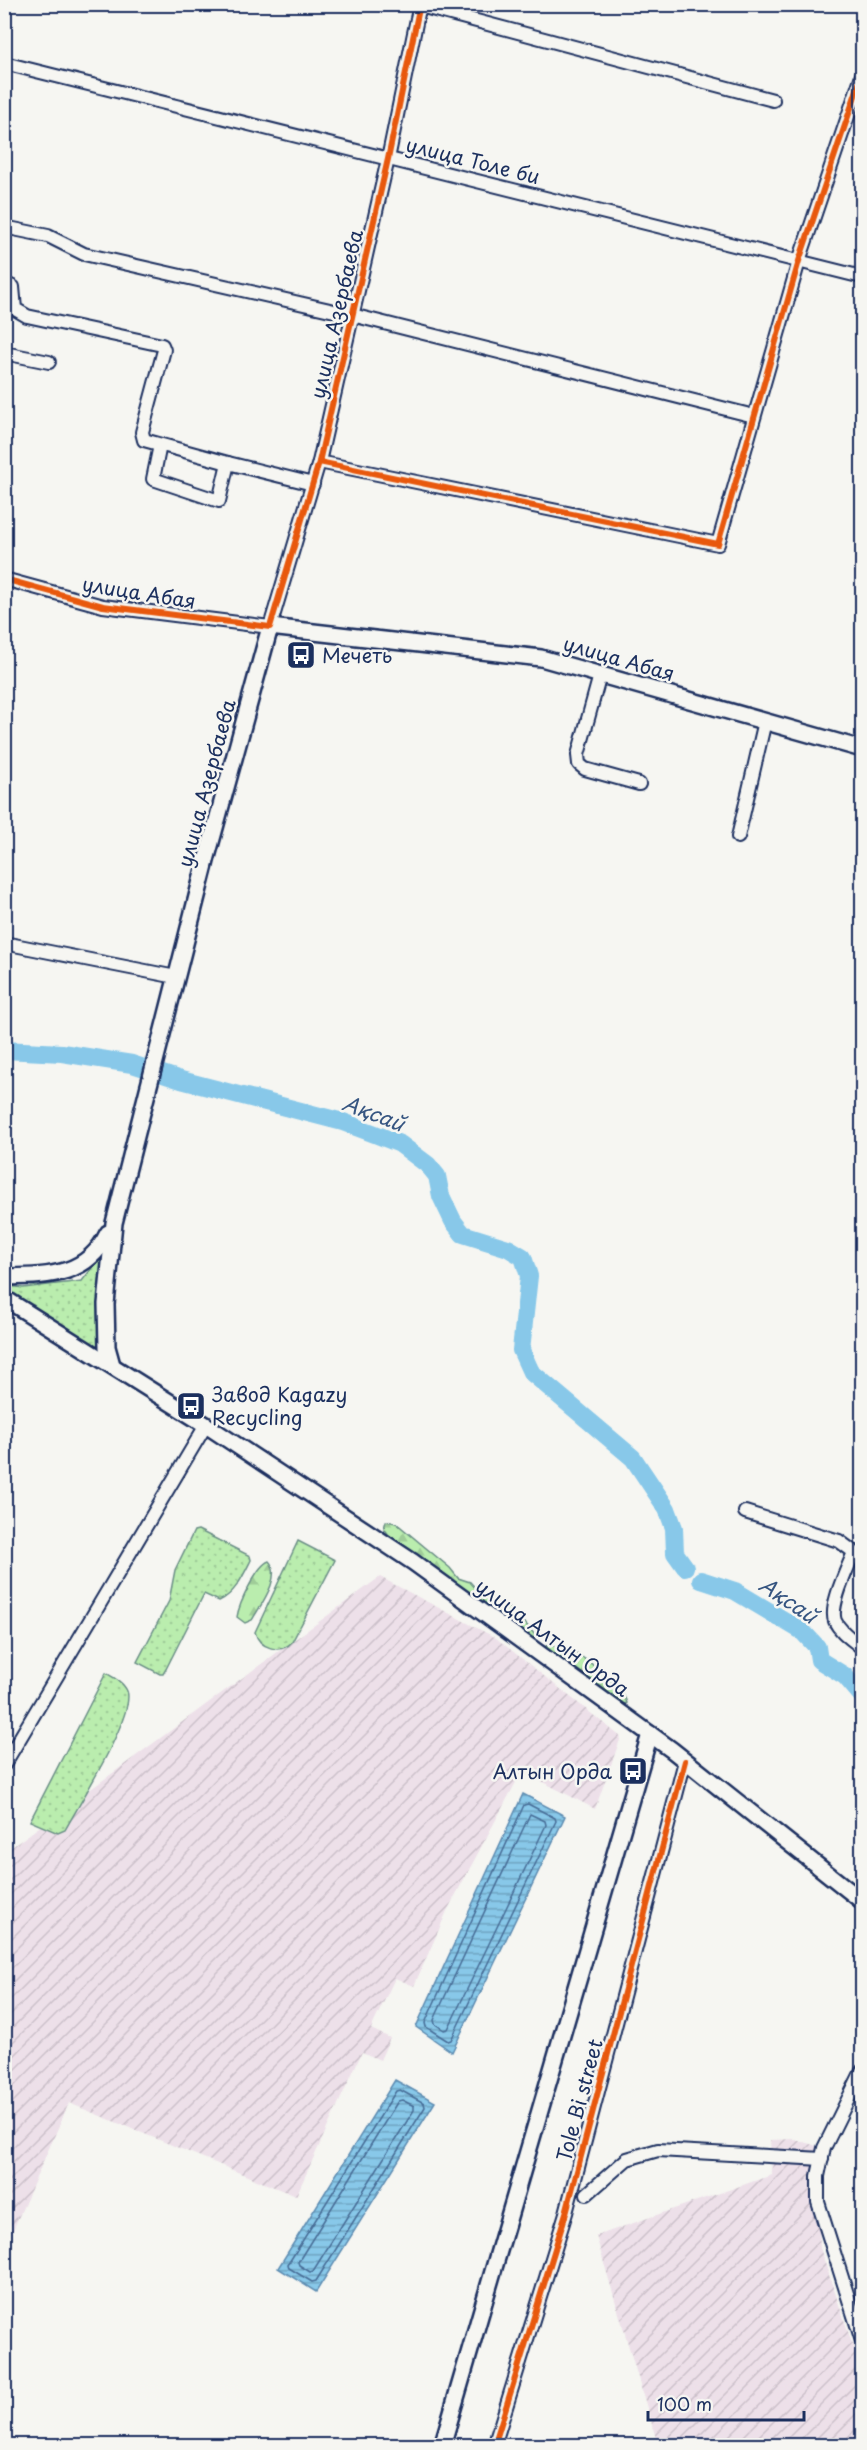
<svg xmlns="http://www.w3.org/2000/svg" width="867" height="2450" viewBox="0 0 867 2450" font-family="'Playpen Sans',sans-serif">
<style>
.industrial{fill:url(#industrial-furrows)}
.grass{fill:url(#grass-dots);stroke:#6a8e86;stroke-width:1.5}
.forest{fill:url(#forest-firs);stroke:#6a8e86;stroke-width:1.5}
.water{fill:url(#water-rules);stroke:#5c8bb1;stroke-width:1.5}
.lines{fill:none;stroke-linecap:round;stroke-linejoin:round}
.shore{stroke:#476c96;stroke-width:1.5}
.river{stroke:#88c8e9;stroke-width:18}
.minor-casing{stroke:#1b2f5e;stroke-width:16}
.major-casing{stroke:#1b2f5e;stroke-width:20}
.minor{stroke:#f6f6f2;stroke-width:12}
.major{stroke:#f6f6f2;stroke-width:15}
.cycleway-casing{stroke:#f6f6f2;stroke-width:10}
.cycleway{stroke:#e8590c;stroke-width:6}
.labels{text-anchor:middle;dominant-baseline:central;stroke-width:5;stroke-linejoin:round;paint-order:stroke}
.street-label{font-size:20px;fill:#1b2f5e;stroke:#f6f6f2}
.poi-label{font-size:20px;fill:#1b2f5e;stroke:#f6f6f2;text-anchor:start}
.water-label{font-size:21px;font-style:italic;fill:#365581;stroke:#f6f6f2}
</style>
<defs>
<pattern id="industrial-furrows" width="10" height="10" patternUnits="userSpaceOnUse" patternTransform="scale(1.5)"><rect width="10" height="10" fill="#ede0e9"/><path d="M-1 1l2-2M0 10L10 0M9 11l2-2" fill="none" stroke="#cbc0ca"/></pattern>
<pattern id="grass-dots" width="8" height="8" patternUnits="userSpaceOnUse" patternTransform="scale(1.5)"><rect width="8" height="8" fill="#baedae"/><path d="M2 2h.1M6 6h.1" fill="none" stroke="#9fcc98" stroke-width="1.8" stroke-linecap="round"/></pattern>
<pattern id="forest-firs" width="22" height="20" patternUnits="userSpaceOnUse" patternTransform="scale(1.5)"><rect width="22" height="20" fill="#baedae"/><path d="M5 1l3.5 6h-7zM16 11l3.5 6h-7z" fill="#9fcc98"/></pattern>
<pattern id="water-rules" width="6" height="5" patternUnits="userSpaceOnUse" patternTransform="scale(1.5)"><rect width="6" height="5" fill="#88c8e9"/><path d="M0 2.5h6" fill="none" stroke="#6ea3c0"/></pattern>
</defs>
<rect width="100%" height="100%" fill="#f6f6f2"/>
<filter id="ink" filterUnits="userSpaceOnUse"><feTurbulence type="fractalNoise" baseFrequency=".0167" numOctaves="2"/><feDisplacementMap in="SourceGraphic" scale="12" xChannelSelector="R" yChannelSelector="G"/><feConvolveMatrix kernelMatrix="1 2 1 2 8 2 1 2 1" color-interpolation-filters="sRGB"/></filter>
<g filter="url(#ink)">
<g class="industrial">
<polygon points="380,1577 496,1638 621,1737 595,1809 522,1771 447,1911 414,1986 395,1978 371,2029 390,2038 380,2060 362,2052 296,2196 69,2103 5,2248 5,1852"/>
<polygon points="793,2139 824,2148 818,2202 820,2248 862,2373 862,2445 658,2445 596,2236 772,2175 770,2140"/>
</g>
<g class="grass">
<polygon points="106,1250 99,1293 98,1348 5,1292 5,1285 23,1288 82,1281"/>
<path d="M 198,1530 L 250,1556 L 251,1560 C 243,1576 235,1594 219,1601 L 204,1594 L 166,1669 L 163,1674 L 160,1674 L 137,1662 L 169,1601 L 175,1570 L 194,1531 Z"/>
<path d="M 298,1541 L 335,1560 L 292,1642 C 280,1655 259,1648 255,1632 Z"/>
<path d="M 106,1673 C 113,1677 123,1682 127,1691 C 136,1714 78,1806 65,1830 L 58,1833 L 30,1821 Z"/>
</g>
<g class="forest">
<path d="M 386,1521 L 396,1523 L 450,1568 L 458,1578 L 470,1582 L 479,1592 L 497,1600 L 511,1610 L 512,1618 L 524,1622 L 535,1635 L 534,1641 L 436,1574 L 433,1567 C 414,1560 394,1545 384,1528 Z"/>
<path d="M 269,1561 C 283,1576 260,1606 252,1620 L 245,1623 L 237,1617 C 239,1604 257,1565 269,1561 Z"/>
<path d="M 548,1645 C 554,1646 561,1647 567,1649 C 585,1657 621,1684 627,1703 L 620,1706 L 605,1696 L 601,1687 L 589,1682 L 541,1649 Z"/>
</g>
<g class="water">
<polygon points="523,1794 565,1816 452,2052 416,2027"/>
<polygon points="395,2080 435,2102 316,2292 278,2268"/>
</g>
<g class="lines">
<g class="shore">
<polygon points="528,1804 555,1818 556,1821 451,2040 448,2041 426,2027 425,2023 524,1805"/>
<polygon points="530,1814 545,1821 546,1825 448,2029 444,2030 435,2024 434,2020"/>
<polygon points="400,2090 424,2103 425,2107 316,2281 312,2282 289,2268 288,2264 396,2091"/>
<polygon points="402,2100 414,2106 414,2110 313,2271 310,2272 299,2265 298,2262 398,2101"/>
</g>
<g class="river">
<polyline points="4,1050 62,1053 132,1064 181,1080 343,1122 375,1134 400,1144 428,1165 437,1176 441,1196 453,1221 463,1234 508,1248 523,1257 529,1276 521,1350 531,1372 633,1458 667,1509 674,1528 675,1553 685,1567"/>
<polyline points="701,1580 735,1591 802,1631 817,1647 819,1660 845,1676 862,1696"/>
</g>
<g class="minor-casing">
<g id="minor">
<polyline points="420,6 773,100"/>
<polyline points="4,63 862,277"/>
<polyline points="4,227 48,236 84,254 352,315 754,416"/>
<polyline points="4,283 13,287 15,309 27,316 162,345 164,350 142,432 144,440 228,463 219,501 153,479 160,445"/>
<polyline points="4,353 49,362"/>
<polyline points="319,462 718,544 799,261 862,75"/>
<polyline points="228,463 313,484"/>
<polyline points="4,579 103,606 270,627 319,462 388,159 420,4"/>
<polyline points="600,675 578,755 579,764 585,769 639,784"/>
<polyline points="738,837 765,721"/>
<polyline points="4,943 176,977"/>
<path d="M 745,1512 L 839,1541 L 854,1552 C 848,1568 829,1605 835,1621 C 840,1632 853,1640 862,1648"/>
<polyline points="4,1765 206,1425"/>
<polyline points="862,2071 824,2148 818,2176 818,2202 862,2341"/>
<polyline points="587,2194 627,2159 658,2150 822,2159"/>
<polyline points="494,2446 566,2213 685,1761"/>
</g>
</g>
<g class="major-casing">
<g id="major">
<path d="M 4,1277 C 47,1276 87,1277 108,1233"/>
<polyline points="4,1298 206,1425 413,1562 672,1750 862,1901"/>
<polyline points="112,1365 107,1347 106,1304 114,1223 207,857 270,627 541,658 862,749"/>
<polyline points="442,2446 650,1734"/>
</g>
</g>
<use href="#minor" class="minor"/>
<use href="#major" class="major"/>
<g class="cycleway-casing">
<g id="cycleway">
<polyline points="319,462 718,544 799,261 862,75"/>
<polyline points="4,579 103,606 270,627 319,462 388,159 420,4"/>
<polyline points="494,2446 566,2213 685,1761"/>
</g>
</g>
<use href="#cycleway" class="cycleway"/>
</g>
</g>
<defs>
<g id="bus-square" transform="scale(1.5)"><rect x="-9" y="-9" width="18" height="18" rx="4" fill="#1b2f5e" stroke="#f6f6f2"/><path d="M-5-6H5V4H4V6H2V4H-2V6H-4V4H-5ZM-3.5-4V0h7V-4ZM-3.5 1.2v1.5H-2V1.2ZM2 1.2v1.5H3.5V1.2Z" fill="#fff"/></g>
</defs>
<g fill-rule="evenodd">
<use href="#bus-square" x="301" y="655"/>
<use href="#bus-square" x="191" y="1406"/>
<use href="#bus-square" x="633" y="1771"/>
</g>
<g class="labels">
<g class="street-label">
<text transform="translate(473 160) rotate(14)">улица Толе би</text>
<text transform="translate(336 314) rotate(-77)">улица Азербаева</text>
<text transform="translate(139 592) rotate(9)">улица Абая</text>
<text transform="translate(619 658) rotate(16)">улица Абая</text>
<text transform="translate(206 783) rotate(-75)">улица Азербаева</text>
<text transform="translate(553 1637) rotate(36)">улица Алтын Орда</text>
<text transform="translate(579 2100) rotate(-75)">Tole Bi street</text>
</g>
<g class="poi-label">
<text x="322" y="655">Мечеть</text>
<text x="212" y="1394">Завод Kagazy<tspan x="212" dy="23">Recycling</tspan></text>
<text x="612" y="1771" text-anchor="end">Алтын Орда</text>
</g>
<g class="water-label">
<text transform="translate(374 1112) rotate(21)">Ақсай</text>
<text transform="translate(789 1599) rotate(34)">Ақсай</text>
</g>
</g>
<rect width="867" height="2450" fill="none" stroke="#f6f6f2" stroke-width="24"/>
<rect x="12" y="12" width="843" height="2426" fill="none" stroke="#1b2f5e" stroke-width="2" filter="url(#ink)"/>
<path d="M648 2411v9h156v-9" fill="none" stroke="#1b2f5e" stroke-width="3"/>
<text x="657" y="2411" font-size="18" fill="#1b2f5e" stroke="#f6f6f2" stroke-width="4.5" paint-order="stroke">100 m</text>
</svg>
